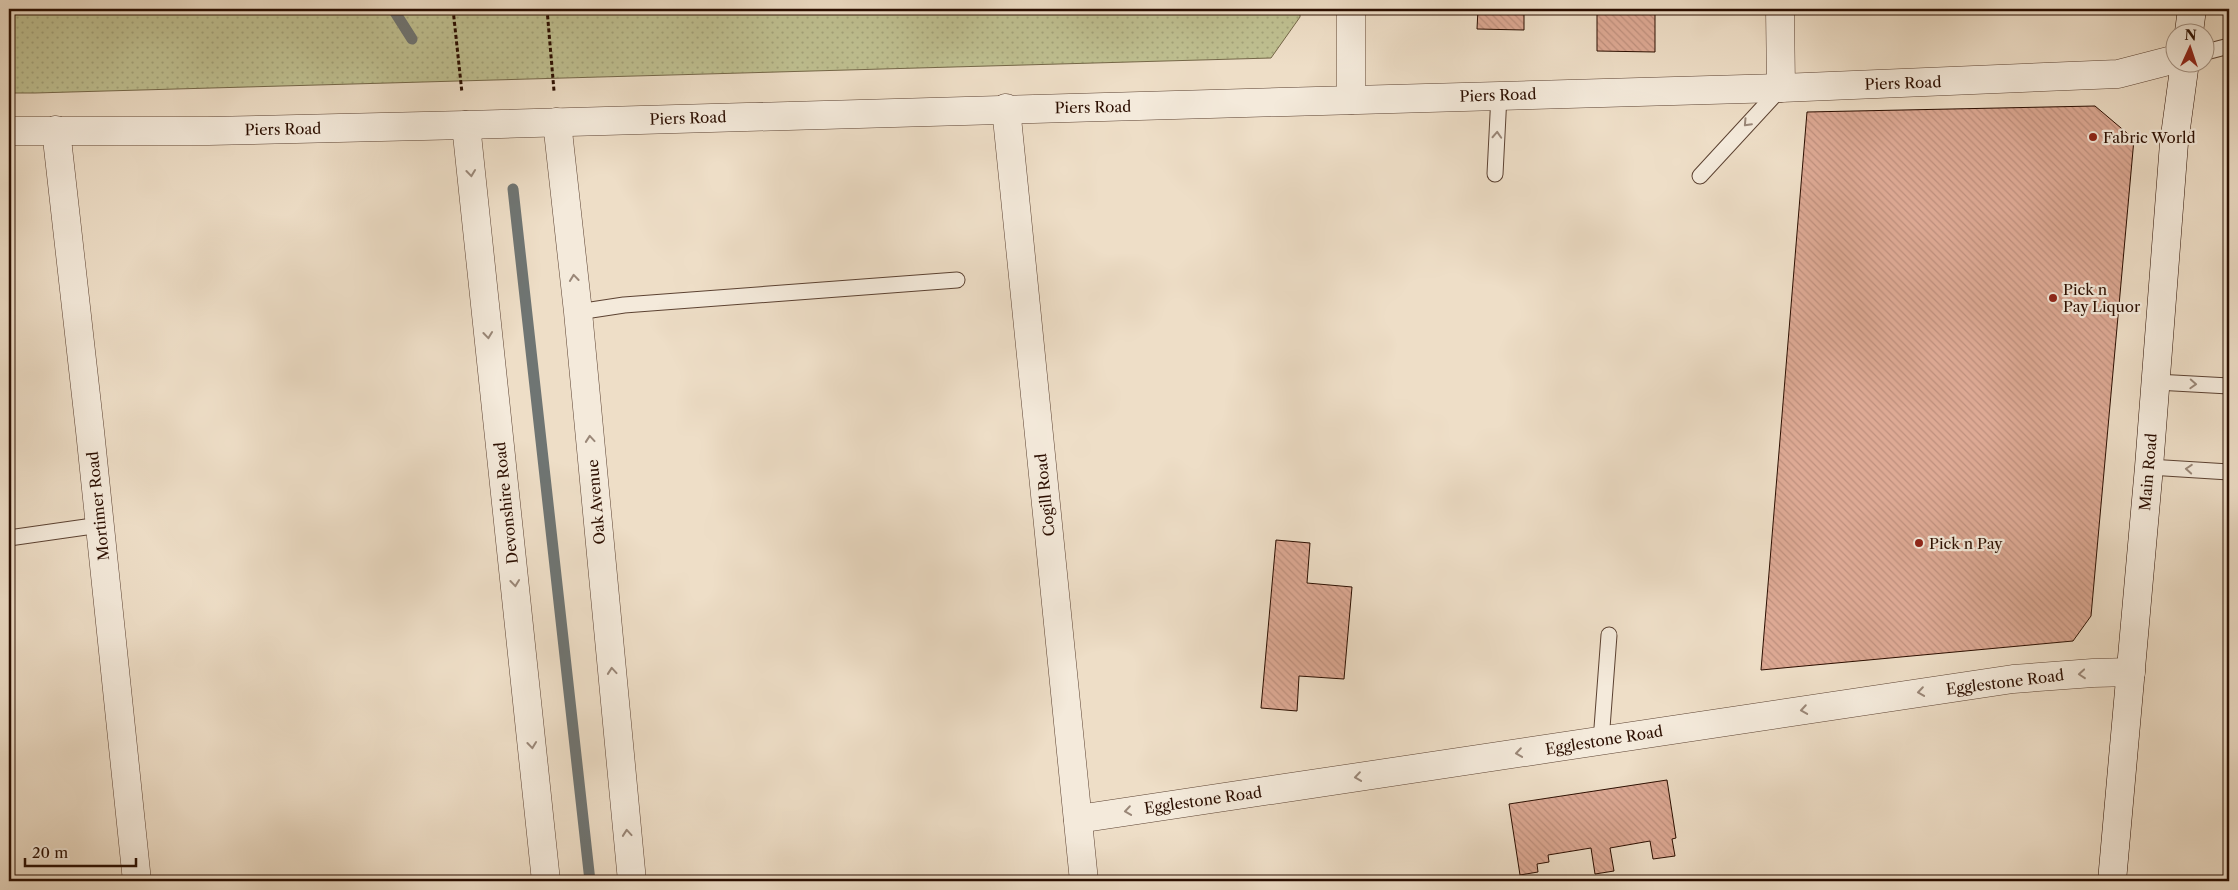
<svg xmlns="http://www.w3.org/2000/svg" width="2238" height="890" viewBox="0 0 2238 890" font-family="'Libre Caslon Text',serif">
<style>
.park{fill:url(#park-dots);stroke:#756748}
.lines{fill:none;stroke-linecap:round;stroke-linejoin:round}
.stream{stroke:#6f7573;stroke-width:11}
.building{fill:url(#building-back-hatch);stroke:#2b0e00}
.service-casing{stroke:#5c4232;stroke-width:17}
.minor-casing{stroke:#5c4232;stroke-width:29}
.secondary-casing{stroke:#2b0e00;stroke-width:29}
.path{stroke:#2b0e00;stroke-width:3;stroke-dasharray:4 2.5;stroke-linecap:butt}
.service{stroke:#f4eadb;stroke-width:15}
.minor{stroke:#f4eadb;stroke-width:28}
.secondary{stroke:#f4eadb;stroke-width:28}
.oneway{stroke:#9a8778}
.poi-dot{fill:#8f2418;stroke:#f4eadb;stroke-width:2}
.labels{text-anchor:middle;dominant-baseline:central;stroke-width:4.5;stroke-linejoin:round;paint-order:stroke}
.street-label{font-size:15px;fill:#2b0e00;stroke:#f4eadb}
.poi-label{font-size:15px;fill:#2b0e00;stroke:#f4eadb;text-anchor:start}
</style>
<defs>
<pattern id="park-dots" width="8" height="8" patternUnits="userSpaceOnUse" patternTransform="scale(1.25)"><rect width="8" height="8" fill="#bfc091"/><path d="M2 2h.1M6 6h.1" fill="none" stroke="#a4a47b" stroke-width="1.8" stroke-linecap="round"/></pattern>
<pattern id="building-back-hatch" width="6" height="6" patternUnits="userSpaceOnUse" patternTransform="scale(1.25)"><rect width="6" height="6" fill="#dda994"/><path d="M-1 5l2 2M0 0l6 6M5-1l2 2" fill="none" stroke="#be907e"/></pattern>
</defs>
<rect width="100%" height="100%" fill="#eedec7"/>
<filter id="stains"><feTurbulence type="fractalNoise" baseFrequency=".004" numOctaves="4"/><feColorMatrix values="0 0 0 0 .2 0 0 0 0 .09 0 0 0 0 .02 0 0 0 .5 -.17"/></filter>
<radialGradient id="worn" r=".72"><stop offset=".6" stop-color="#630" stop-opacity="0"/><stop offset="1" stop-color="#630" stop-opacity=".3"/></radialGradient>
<polygon class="park" points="9,9 1300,9 1300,17 1271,58 35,93 9,93"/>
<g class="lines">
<g class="stream">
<polyline points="393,9 412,39"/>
<polyline points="513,189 590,881"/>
</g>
</g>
<g class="building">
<polygon points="1478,9 1524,9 1524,30 1477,29"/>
<polygon points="1597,9 1655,9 1655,52 1597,51"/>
<polygon points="2095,106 2134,139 2091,616 2073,641 1761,670 1807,112"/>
<polygon points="1276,540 1310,543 1307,583 1352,587 1344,679 1299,676 1297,711 1261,708"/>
<polygon points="1667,780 1676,838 1672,839 1675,856 1653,859 1650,841 1610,848 1614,871 1595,874 1591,848 1548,855 1549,862 1537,864 1538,872 1520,875 1509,804"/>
</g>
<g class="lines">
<g class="service-casing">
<g id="service">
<polyline points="2206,52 2229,46"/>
<polyline points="1495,174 1499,95"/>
<polyline points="1700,176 1781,88"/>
<polyline points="578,312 624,305 957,280"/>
<polyline points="2156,382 2229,386"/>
<polyline points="2149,467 2229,472"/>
<polyline points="9,538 100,525"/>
<polyline points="1601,741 1609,635"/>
</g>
</g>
<g class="minor-casing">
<g id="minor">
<polyline points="1351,9 1351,100"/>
<polyline points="1780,9 1781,88"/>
<polyline points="1006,108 1084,881"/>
<polyline points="557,122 578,312 632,881"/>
<polyline points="466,125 546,881"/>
<polyline points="56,130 90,431 137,881"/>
<polyline points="9,131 208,131 466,125 1781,88 2118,74 2176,59"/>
<polyline points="1078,819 2013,679 2093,673 2131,672"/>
</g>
</g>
<g class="secondary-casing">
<g id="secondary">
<polyline points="2189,32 2192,9"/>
<polyline points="2112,881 2149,467 2174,143 2185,62"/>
</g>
</g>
<g class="path">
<polyline points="453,9 462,93"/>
<polyline points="547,9 554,91"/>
</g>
<use href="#service" class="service"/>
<use href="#minor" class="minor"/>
<use href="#secondary" class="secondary"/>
</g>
<defs><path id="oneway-chevron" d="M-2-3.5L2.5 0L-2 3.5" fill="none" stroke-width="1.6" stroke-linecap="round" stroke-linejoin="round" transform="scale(1.25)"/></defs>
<g class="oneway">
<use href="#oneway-chevron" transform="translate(1747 123) rotate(133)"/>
<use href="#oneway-chevron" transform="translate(1497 135) rotate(-87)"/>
<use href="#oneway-chevron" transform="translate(471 173) rotate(84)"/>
<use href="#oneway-chevron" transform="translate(574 278) rotate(-96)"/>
<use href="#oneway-chevron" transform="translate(488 335) rotate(84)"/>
<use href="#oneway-chevron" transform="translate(2193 384) rotate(3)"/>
<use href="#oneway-chevron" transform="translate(590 439) rotate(-95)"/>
<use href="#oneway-chevron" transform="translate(2189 469) rotate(-176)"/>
<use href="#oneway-chevron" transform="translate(515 583) rotate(84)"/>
<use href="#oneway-chevron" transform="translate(612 671) rotate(-95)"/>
<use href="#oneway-chevron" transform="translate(2082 674) rotate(175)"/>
<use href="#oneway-chevron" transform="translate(1921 692) rotate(172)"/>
<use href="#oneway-chevron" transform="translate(1804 710) rotate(171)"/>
<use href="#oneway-chevron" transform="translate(532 745) rotate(84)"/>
<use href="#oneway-chevron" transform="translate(1519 753) rotate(172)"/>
<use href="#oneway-chevron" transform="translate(1358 777) rotate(172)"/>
<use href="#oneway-chevron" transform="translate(1128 811) rotate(172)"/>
<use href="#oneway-chevron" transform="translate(627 833) rotate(-95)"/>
</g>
<g class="poi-dot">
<circle cx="2093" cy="137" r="5"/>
<circle cx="2053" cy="298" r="5"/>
<circle cx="1919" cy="543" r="5"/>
</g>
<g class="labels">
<g class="street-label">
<text transform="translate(1903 83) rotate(-2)">Piers Road</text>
<text transform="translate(1498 95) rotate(-2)">Piers Road</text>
<text transform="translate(1093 107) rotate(-1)">Piers Road</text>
<text transform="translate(688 118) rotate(-2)">Piers Road</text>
<text transform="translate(283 129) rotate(-1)">Piers Road</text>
<text transform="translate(2148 472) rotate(-85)">Main Road</text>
<text transform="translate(1045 495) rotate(-96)">Cogill Road</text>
<text transform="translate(596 502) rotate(-95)">Oak Avenue</text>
<text transform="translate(506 503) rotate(-96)">Devonshire Road</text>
<text transform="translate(98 506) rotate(-96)">Mortimer Road</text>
<text transform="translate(2005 682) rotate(-7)">Egglestone Road</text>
<text transform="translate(1604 740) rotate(-9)">Egglestone Road</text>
<text transform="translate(1203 800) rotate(-8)">Egglestone Road</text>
</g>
<g class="poi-label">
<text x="2103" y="137">Fabric World</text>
<text x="2063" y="289">Pick n<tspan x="2063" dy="17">Pay Liquor</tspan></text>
<text x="1929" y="543">Pick n Pay</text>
</g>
</g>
<rect width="2238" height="890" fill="none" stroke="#eedec7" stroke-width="30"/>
<rect x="10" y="10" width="2218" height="870" fill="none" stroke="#2b0e00" stroke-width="2.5"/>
<rect x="15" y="15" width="2208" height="860" fill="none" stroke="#2b0e00"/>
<g transform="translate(2190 48) rotate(3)"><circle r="24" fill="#f4eadb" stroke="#a49283"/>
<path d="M0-4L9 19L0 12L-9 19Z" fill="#8f2418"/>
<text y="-8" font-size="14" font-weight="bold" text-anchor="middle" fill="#2b0e00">N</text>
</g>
<path d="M25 858v8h111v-8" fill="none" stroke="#2b0e00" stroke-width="2.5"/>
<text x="32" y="858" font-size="15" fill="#2b0e00" stroke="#f4eadb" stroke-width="4" paint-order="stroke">20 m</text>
<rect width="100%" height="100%" filter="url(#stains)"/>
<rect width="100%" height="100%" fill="url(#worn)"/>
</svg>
